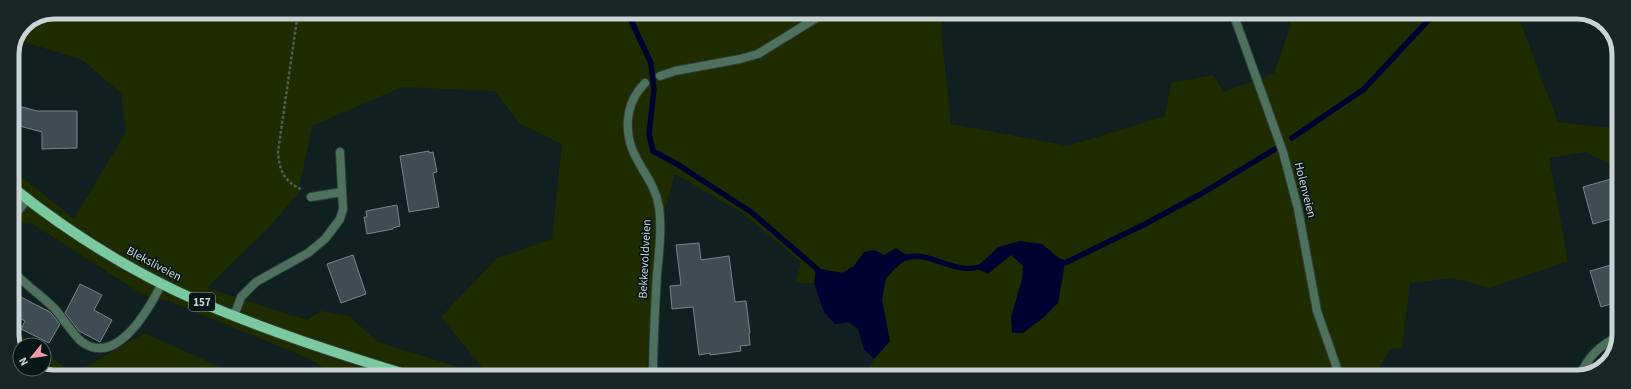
<svg xmlns="http://www.w3.org/2000/svg" width="1631" height="389" viewBox="0 0 1631 389" font-family="'Source Sans 3',sans-serif">
<style>
.green{fill:#1f2c00}
.water{fill:#000231}
.lines{fill:none;stroke-linecap:round;stroke-linejoin:round}
.stream{stroke:#000231;stroke-width:5.5}
.building{fill:#3e4c53;stroke:#76858c}
.service-casing{stroke:#2e3c3c;stroke-width:10}
.minor-casing{stroke:#2e3c3c;stroke-width:10}
.primary-casing{stroke:#2e3c3c;stroke-width:12}
.path{stroke:#4f5c5c;stroke-width:2.5;stroke-dasharray:3 2;stroke-linecap:butt}
.service{stroke:#4d715d;stroke-width:8}
.minor{stroke:#4d715d;stroke-width:8}
.primary{stroke:#7bc99f;stroke-width:10}
.labels{text-anchor:middle;dominant-baseline:central;stroke-width:3.5;stroke-linejoin:round;paint-order:stroke}
.shield{fill:#071616;stroke:#909b9b;stroke-width:1}
.shield-label{font-size:11px;font-weight:bold;fill:#cbd4d4}
.street-label{font-size:12px;fill:#cbd4d4;stroke:#071616}
.rim{fill:none;stroke:#cbd4d4;stroke-width:5}
</style>
<rect width="100%" height="100%" fill="#101f1f"/>
<g class="green">
<path d="M 54,12 L 943,12 L 941,31 L 951,124 L 1068,146 L 1165,116 L 1171,83 L 1213,75 L 1224,92 L 1274,73 L 1291,25 L 1285,13 L 1525,13 L 1520,21 L 1558,122 L 1619,129 L 1618,168 L 1586,152 L 1549,158 L 1568,261 L 1490,288 L 1452,278 L 1410,283 L 1402,348 L 1390,349 L 1374,377 L 865,377 L 874,359 L 890,341 C 886,323 877,296 886,279 C 888,273 902,263 907,256 L 884,255 L 874,250 L 864,252 L 854,266 L 842,273 L 817,268 L 814,283 L 796,283 L 801,262 L 741,212 L 675,174 L 654,250 L 647,376 L 489,376 L 441,317 L 497,258 L 552,239 L 562,144 L 520,124 L 495,91 L 402,87 L 312,126 L 298,194 L 269,227 L 207,288 L 307,320 L 321,311 L 349,316 L 378,342 L 487,376 L 336,376 L 308,358 L 168,301 L 145,296 L 31,223 L 16,223 L 12,220 L 12,169 L 74,219 L 126,132 L 121,93 L 82,60 L 18,40 L 24,24 Z"/>
<polygon points="12,294 16,332 34,345 20,345 20,357 12,340"/>
<polygon points="144,333 240,376 46,376 33,369 44,369 44,352 74,374"/>
</g>
<g class="water">
<polygon points="1020,241 1042,244 1065,263 1058,303 1043,318 1023,333 1012,333 1011,317 1022,279 1023,266 1011,255 988,274 976,268 998,247"/>
<polygon points="896,248 908,256 886,278 882,300 890,341 874,359 864,349 858,329 849,322 835,324 824,312 814,283 816,268 842,273 854,266 864,252 874,250 884,255"/>
</g>
<g class="lines">
<g class="stream">
<polyline points="627,12 651,63 654,90 649,134 653,151 677,164 751,212 816,268 820,274"/>
<polyline points="1292,138 1364,89 1435,13"/>
<path d="M 902,259 C 926,247 955,277 982,266"/>
<polyline points="1059,261 1065,263 1145,224 1201,194 1275,149"/>
</g>
</g>
<g class="building">
<polygon points="15,105 37,111 77,111 77,148 42,149 42,132 12,124 12,116"/>
<polygon points="429,151 429,153 433,152 437,172 433,173 439,207 409,212 400,156"/>
<polygon points="1618,177 1618,217 1593,224 1583,187"/>
<polygon points="397,205 400,226 393,228 393,229 367,234 364,217 367,217 366,211"/>
<polygon points="699,243 701,260 729,256 735,302 746,301 750,333 749,333 750,345 740,346 741,351 710,355 710,353 699,355 693,307 672,309 670,286 681,285 676,245"/>
<polygon points="353,255 366,294 341,303 327,264"/>
<polygon points="1618,263 1618,302 1601,307 1590,271"/>
<polygon points="80,284 102,295 94,310 112,320 100,342 79,331 65,313"/>
<polygon points="15,294 50,312 60,324 49,343 21,329 25,321 15,316"/>
</g>
<g class="lines">
<g class="service-casing">
<g id="service">
<polyline points="1233,13 1283,152 1298,209 1317,311 1340,377"/>
<polyline points="311,197 342,192"/>
<polyline points="12,218 28,199"/>
<path d="M 12,270 C 25,285 41,295 55,309 C 62,317 75,337 82,342 C 117,367 149,309 162,283"/>
<polyline points="234,316 241,297 256,282 308,253 325,239 340,219 343,209 340,152"/>
</g>
</g>
<g class="minor-casing">
<g id="minor">
<polyline points="660,76 675,71 740,59 758,54 826,12"/>
<path d="M 645,83 C 635,93 629,106 628,120 C 625,159 654,174 659,207 C 662,229 659,252 657,274 C 655,308 653,342 653,376"/>
<path d="M 1580,376 C 1587,358 1601,344 1618,337"/>
</g>
</g>
<g class="primary-casing">
<path id="primary" d="M 12,187 C 68,232 132,272 198,301 C 267,331 339,354 411,376"/>
</g>
<path class="path" d="M 298,12 L 278,152 C 279,169 284,182 301,189"/>
<use href="#service" class="service"/>
<use href="#minor" class="minor"/>
<use href="#primary" class="primary"/>
</g>
<g class="labels">
<rect class="shield" x="189" y="293" width="26" height="18" rx="3"/>
<g class="shield-label">
<text x="202" y="302">157</text>
</g>
<g class="street-label">
<text transform="translate(1305 190) rotate(76)">Holenveien</text>
<text transform="translate(645 259) rotate(-87)">Bekkevoldveien</text>
<text transform="translate(154 264) rotate(28)">Bleksliveien</text>
</g>
</g>
<path d="M0 0H1631V389H0ZM54 19H1577A35 35 0 0 1 1612 54V335A35 35 0 0 1 1577 370H54A35 35 0 0 1 19 335V54A35 35 0 0 1 54 19Z" fill="#172525" fill-rule="evenodd"/>
<path class="rim" d="M54 19H1577A35 35 0 0 1 1612 54V335A35 35 0 0 1 1577 370H54A35 35 0 0 1 19 335V54A35 35 0 0 1 54 19Z"/>
<g transform="translate(32 357) rotate(241)"><circle r="19" fill="#071616" stroke="#556262"/>
<path d="M0-3L7 15L0 10L-7 15Z" fill="#f39aa9"/>
<text y="-6" font-size="11" font-weight="bold" text-anchor="middle" fill="#cbd4d4">N</text>
</g>
</svg>
